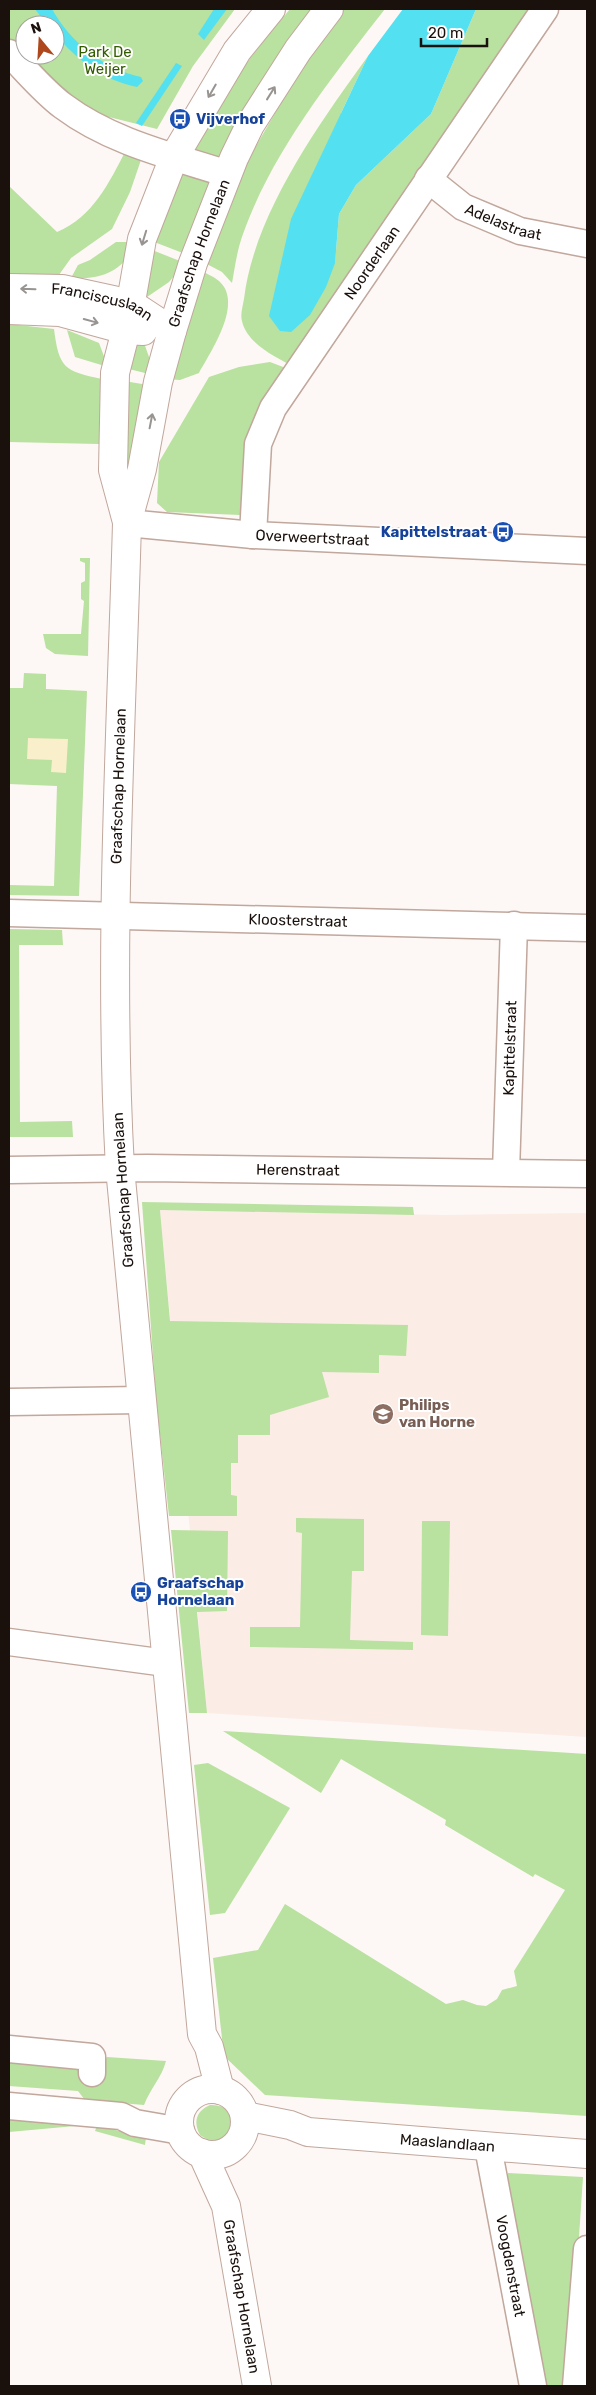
<svg xmlns="http://www.w3.org/2000/svg" width="596" height="2395" viewBox="0 0 596 2395" font-family="Rubik,sans-serif">
<style>
.built{fill:#fbece6}
.green{fill:#b9e19f;fill-rule:evenodd}
.sand{fill:#f9efca}
.water{fill:#53e0f1}
.lines{fill:none;stroke-linecap:round;stroke-linejoin:round}
.minor-casing{stroke:#c1a79c;stroke-width:29}
.tertiary-casing{stroke:#c1a79c;stroke-width:30}
.minor{stroke:#fff;stroke-width:26}
.tertiary{stroke:#fff;stroke-width:28}
.oneway{stroke:#989492}
.labels{text-anchor:middle;dominant-baseline:central;stroke-width:4;stroke-linejoin:round;paint-order:stroke}
.park-label{font-size:15px;fill:#325c00;stroke:#fff}
.transit-label{font-size:15px;font-weight:bold;fill:#164399;stroke:#fff;text-anchor:start}
.street-label{font-size:15px;fill:#1a110d;stroke:#fff}
.education-label{font-size:15px;font-weight:bold;fill:#785e54;stroke:#fff;text-anchor:start}
</style>
<rect width="100%" height="100%" fill="#fdf7f5"/>
<polygon class="built" points="160,1210 445,1215 587,1213 587,1737 207,1713"/>
<g class="green">
<path d="M 9,9 L 235,9 L 193,66 L 157,129 L 85,111 L 9,40 ZM 25,25 L 55,25 L 55,55 L 25,55 Z"/>
<path d="M 290,9 L 315,9 L 188,255 L 149,240 C 170,195 190,150 217,107 C 238,72 264,40 290,9 Z"/>
<path d="M 344,9 L 385,9 C 332,77 272,152 243,234 C 237,250 235,267 232,283 L 222,272 L 203,262 L 237,179 L 293,82 Z"/>
<path d="M 476,9 L 533,9 L 295,367 C 277,358 247,344 242,321 C 240,315 243,305 244,299 C 254,214 319,124 368,56 L 341,113 L 335,263 L 339,214 L 356,185 L 431,114 Z"/>
<path d="M 126,150 L 143,154 L 130,192 L 112,229 L 71,258 L 56,279 L 9,277 L 9,186 L 57,232 C 93,217 109,183 126,150 Z"/>
<path d="M 116,242 L 135,242 C 125,272 100,280 71,278 L 78,265 L 90,260 Z"/>
<polygon points="147,248 185,263 169,282 147,297 139,294"/>
<path d="M 198,269 C 205,273 213,276 219,281 C 244,303 211,351 199,373 L 180,380 L 166,379 Z"/>
<path d="M 9,324 L 54,329 C 59,368 64,371 102,379 L 99,444 L 9,442 Z"/>
<polygon points="67,330 99,343 108,367 75,357"/>
<polygon points="144,343 149,357 149,374 125,368 129,345"/>
<polygon points="270,362 291,370 248,440 241,515 167,512 157,503 159,462 209,377 239,367"/>
<polygon points="124,381 148,385 132,480 123,484"/>
<polygon points="80,558 90,558 88,656 55,654 46,648 43,634 81,634 84,601 81,599 81,583 85,581 85,563 80,561"/>
<polygon points="24,673 46,674 46,689 87,691 79,896 9,895 9,885 54,886 57,786 9,784 9,688 23,688"/>
<polygon points="9,929 62,930 63,945 19,945 20,1122 72,1121 73,1137 9,1137"/>
<polygon points="142,1202 413,1207 414,1215 160,1210 170,1321 408,1325 406,1356 379,1355 379,1373 322,1372 329,1397 270,1415 270,1435 238,1435 238,1463 231,1463 231,1495 237,1496 237,1516 169,1516 156,1398"/>
<polygon points="296,1518 364,1519 364,1571 352,1571 350,1640 413,1642 413,1650 250,1647 250,1627 300,1627 302,1533 296,1532"/>
<polygon points="422,1521 450,1521 448,1636 421,1635"/>
<polygon points="171,1530 228,1531 227,1611 197,1612 207,1713 189,1713"/>
<polygon points="223,1731 587,1754 587,2116 265,2095 224,2056 213,1958 258,1950 285,1904 446,2004 463,2000 477,2005 486,2006 497,1999 502,1990 517,1986 514,1971 565,1890 535,1874 533,1877 445,1825 446,1820 341,1759 321,1793"/>
<polygon points="208,1763 290,1808 225,1913 210,1915 194,1765"/>
<path d="M 9,2056 L 81,2062 L 82,2081 L 101,2082 L 102,2064 L 107,2057 L 166,2061 C 162,2077 150,2089 144,2105 L 85,2100 L 78,2091 L 9,2086 Z"/>
<path d="M 210,2105 C 247,2103 230,2158 200,2135 C 193,2122 196,2111 210,2105 Z"/>
<polygon points="9,2115 79,2123 75,2126 9,2132"/>
<polygon points="97,2126 146,2137 145,2145 95,2131"/>
<polygon points="508,2173 583,2177 569,2386 542,2386 507,2187"/>
</g>
<polygon class="sand" points="28,738 68,739 66,773 51,772 52,760 27,759"/>
<g class="water">
<path d="M 35,9 L 52,9 C 70,42 104,69 141,77 L 143,81 L 137,87 C 103,80 77,60 55,34 L 55,25 L 47,25 Z"/>
<polygon points="214,9 227,9 204,40 198,34"/>
<polygon points="403,9 476,9 431,114 356,185 339,214 335,263 326,287 310,315 291,332 280,331 269,316 291,219 368,56"/>
<polygon points="176,63 182,66 142,126 136,123"/>
</g>
<g class="lines">
<g class="minor-casing">
<g id="minor">
<path d="M 9,53 C 26,70 43,91 63,106 C 111,142 172,156 228,174"/>
<path id="s1" d="M 428,179 L 463,207 L 520,231 L 587,244"/>
<path id="s2" d="M 127,523 L 253,535 L 587,551"/>
<path id="s3" d="M 253,535 L 258,444 L 273,408 L 545,9"/>
<path id="s4" d="M 9,913 L 587,928"/>
<path id="s5" d="M 9,1170 L 147,1168 L 587,1174"/>
<path id="s6" d="M 506,1172 L 514,925"/>
<polyline points="9,1402 141,1400"/>
<polyline points="9,1642 166,1663"/>
<polyline points="9,2049 92,2057 92,2073"/>
<polyline points="9,2106 121,2116 135,2123 181,2131"/>
<path id="s7" d="M 488,2147 L 533,2386"/>
<polyline points="576,2386 587,2249"/>
</g>
</g>
<g class="tertiary-casing">
<g id="tertiary">
<path id="s8" d="M 9,288 L 62,289 L 131,304 L 172,331"/>
<polyline points="9,310 60,312 126,330 143,331"/>
<polyline points="127,522 113,470 115,373 126,330 142,239 174,157 237,51 271,9"/>
<circle cx="212" cy="2122" r="33"/>
<path id="s9" d="M 220,2090 L 209,2047 L 202,2034 L 120,1168 C 108,953 121,738 127,523 L 142,469 L 158,382 L 172,331 L 193,263 L 234,158 L 250,125 L 298,50 L 329,9"/>
<path id="s10" d="M 245,2116 L 290,2125 L 308,2132 L 587,2154"/>
<path id="s11" d="M 202,2153 L 226,2206 L 257,2386"/>
</g>
</g>
<use href="#minor" class="minor"/>
<use href="#tertiary" class="tertiary"/>
</g>
<defs><path id="oneway-shaft" d="M-6 0H5M1.5-3L5.5 0L1.5 3" fill="none" stroke-width="1.6" stroke-linecap="round" stroke-linejoin="round" transform="scale(1.25)"/></defs>
<g class="oneway">
<use href="#oneway-shaft" transform="translate(212 91) rotate(120)"/>
<use href="#oneway-shaft" transform="translate(271 93) rotate(-58)"/>
<use href="#oneway-shaft" transform="translate(144 238) rotate(107)"/>
<use href="#oneway-shaft" transform="translate(28 289) rotate(-178)"/>
<use href="#oneway-shaft" transform="translate(91 321) rotate(15)"/>
<use href="#oneway-shaft" transform="translate(151 421) rotate(-79)"/>
</g>
<defs>
<g id="bus-disc" transform="scale(1.125)"><circle r="9.5" fill="#1a4fb4" stroke="#fff"/><path d="M-5-6H5V4H4V6H2V4H-2V6H-4V4H-5ZM-3.5-4V0h7V-4ZM-3.5 1.2v1.5H-2V1.2ZM2 1.2v1.5H3.5V1.2Z" fill="#fff"/></g>
<g id="school-disc" transform="scale(1.125)"><circle r="9.5" fill="#8d6e63" stroke="#fff"/><path d="M0-5L7-2L0 1L-7-2ZM-4 1L0 2.5L4 1V4Q0 6-4 4Z" fill="#fff"/></g>
</defs>
<g fill-rule="evenodd">
<use href="#bus-disc" x="180" y="119"/>
<use href="#bus-disc" x="503" y="532"/>
<use href="#school-disc" x="383" y="1414"/>
<use href="#bus-disc" x="141" y="1592"/>
</g>
<g class="labels">
<g class="park-label">
<text x="105" y="52">Park De<tspan x="105" dy="17">Weijer</tspan></text>
</g>
<g class="transit-label">
<text x="196" y="119">Vijverhof</text>
<text x="487" y="532" text-anchor="end">Kapittelstraat</text>
<text x="157" y="1583">Graafschap<tspan x="157" dy="17">Hornelaan</tspan></text>
</g>
<g class="street-label">
<text stroke="none"><textPath href="#s1" startOffset="88">Adelastraat</textPath></text>
<text stroke="none"><textPath href="#s9" startOffset="1854">Graafschap Hornelaan</textPath></text>
<text stroke="none"><textPath href="#s3" startOffset="306">Noorderlaan</textPath></text>
<text stroke="none"><textPath href="#s8" startOffset="95">Franciscuslaan</textPath></text>
<text stroke="none"><textPath href="#s2" startOffset="186">Overweertstraat</textPath></text>
<text stroke="none"><textPath href="#s9" startOffset="1311">Graafschap Hornelaan</textPath></text>
<text stroke="none"><textPath href="#s4" startOffset="289">Kloosterstraat</textPath></text>
<text stroke="none"><textPath href="#s6" startOffset="124">Kapittelstraat</textPath></text>
<text stroke="none"><textPath href="#s5" startOffset="289">Herenstraat</textPath></text>
<text transform="translate(123 1190) rotate(-94)">Graafschap Hornelaan</text>
<text stroke="none"><textPath href="#s10" startOffset="205">Maaslandlaan</textPath></text>
<text stroke="none"><textPath href="#s7" startOffset="121">Voogdenstraat</textPath></text>
<text stroke="none"><textPath href="#s11" startOffset="150">Graafschap Hornelaan</textPath></text>
</g>
<g class="education-label">
<text x="399" y="1405">Philips<tspan x="399" dy="17">van Horne</tspan></text>
</g>
</g>
<rect width="596" height="2395" fill="none" stroke="#1a110d" stroke-width="20"/>
<g transform="translate(40 40) rotate(342)"><circle r="24" fill="#ffffff" stroke="#a3a09e"/>
<path d="M0-4L9 19L0 12L-9 19Z" fill="#ae481c"/>
<text y="-8" font-size="14" font-weight="bold" text-anchor="middle" fill="#1a110d">N</text>
</g>
<path d="M421 38v8h66v-8" fill="none" stroke="#1a110d" stroke-width="2.5"/>
<text x="428" y="38" font-size="15" fill="#1a110d" stroke="#ffffff" stroke-width="4" paint-order="stroke">20 m</text>
</svg>
